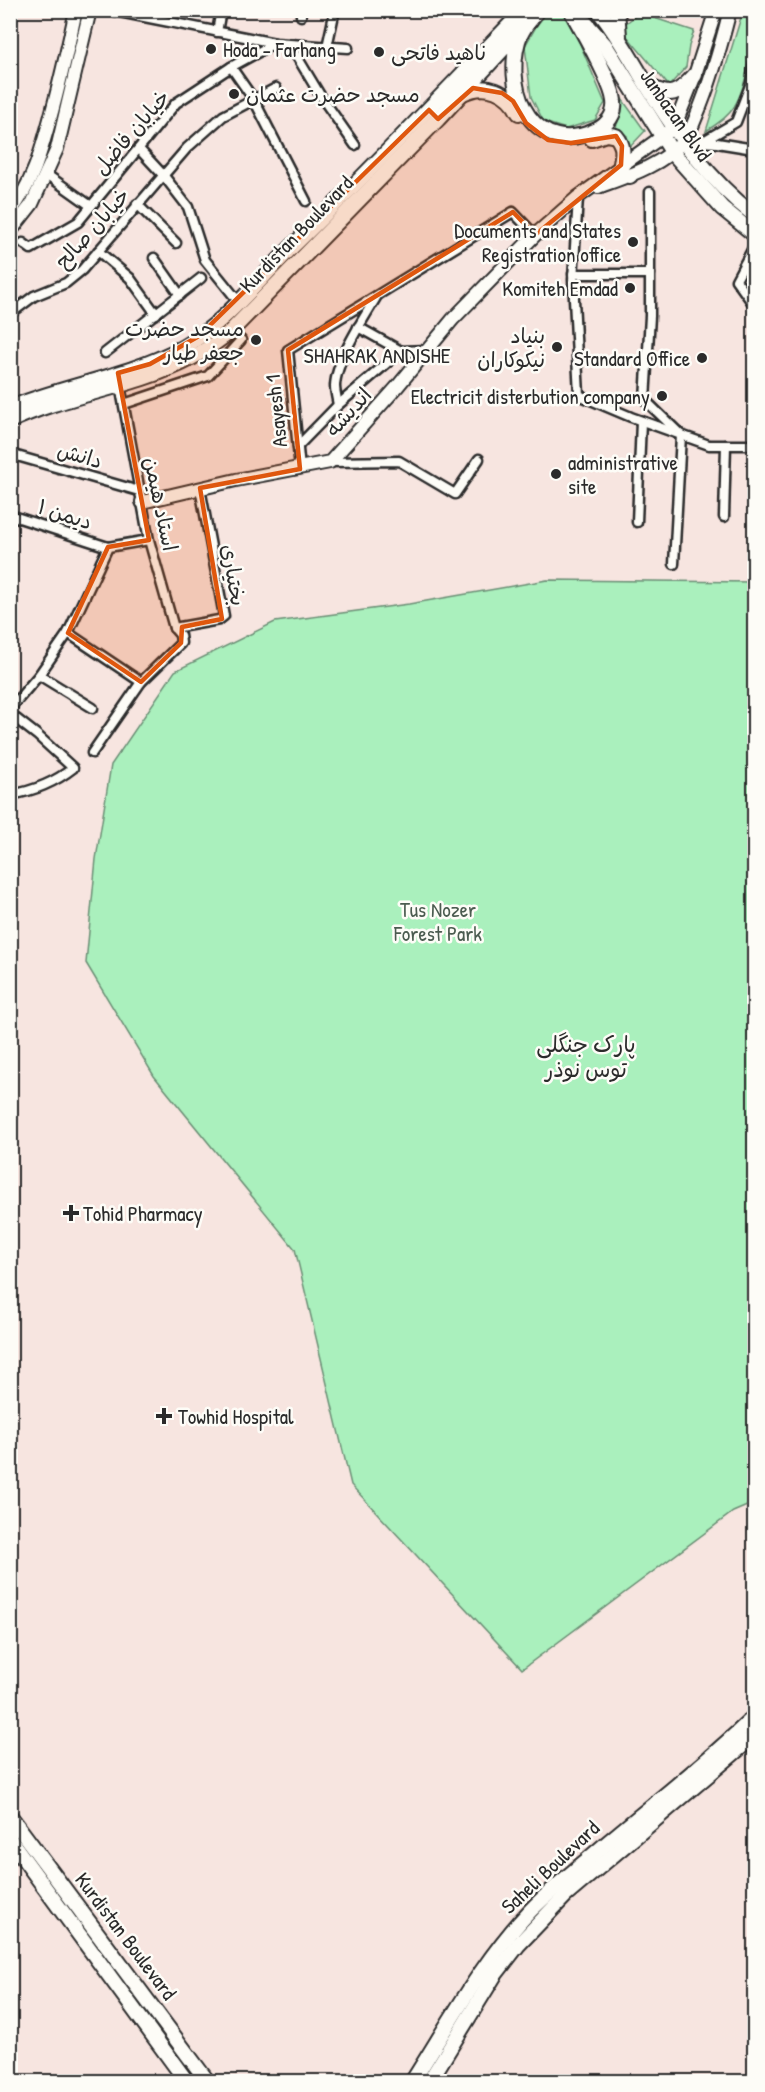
<svg xmlns="http://www.w3.org/2000/svg" width="765" height="2092" viewBox="0 0 765 2092" font-family="'Patrick Hand','Playpen Sans Arabic',sans-serif">
<style>
.green{fill:#aaf0bd;stroke:#6a8e74;stroke-width:1.5}
.lines{fill:none;stroke-linecap:round;stroke-linejoin:round}
.street-casing{stroke:#2b2b2b;stroke-width:13}
.secondary-casing{stroke:#2b2b2b;stroke-width:16}
.primary-casing{stroke:#2b2b2b;stroke-width:18}
.street{stroke:#fdfcf7;stroke-width:8}
.secondary{stroke:#fdfcf7;stroke-width:12}
.primary{stroke:#fdfcf7;stroke-width:14}
.marked{fill:#df570e;fill-opacity:0.2;stroke:#df570e;stroke-width:4.5;stroke-linejoin:round}
.poi-dot{fill:#2b2b2b;stroke:#fdfcf7;stroke-width:2}
.labels{text-anchor:middle;dominant-baseline:central;stroke-width:5;stroke-linejoin:round;paint-order:stroke}
.poi-label{font-size:21px;fill:#2b2b2b;stroke:#fdfcf7;text-anchor:start}
.street-label{font-size:21px;fill:#2b2b2b;stroke:#fdfcf7}
.park-label{font-size:21px;fill:#4b5c50;stroke:#fdfcf7}
.neighbourhood-label{font-size:22px;fill:#2b2b2b;stroke:#fdfcf7}
</style>
<rect width="100%" height="100%" fill="#f7e5e0"/>
<filter id="ink" filterUnits="userSpaceOnUse"><feTurbulence type="fractalNoise" baseFrequency=".0167" numOctaves="2"/><feDisplacementMap in="SourceGraphic" scale="12" xChannelSelector="R" yChannelSelector="G"/><feConvolveMatrix kernelMatrix="1 2 1 2 8 2 1 2 1" color-interpolation-filters="sRGB"/></filter>
<g filter="url(#ink)">
<g class="green">
<polygon points="548,11 560,11 563,13 580,44 605,103 595,120 566,129 544,122 531,97 525,46 537,25"/>
<path d="M 743,11 L 754,11 C 754,37 748,85 734,107 C 728,117 716,125 706,131 Z"/>
<polygon points="639,13 694,31 689,46 686,67 669,86 626,35 625,24"/>
<polygon points="622,99 645,131 629,148 627,136 616,127 621,113"/>
<polygon points="547,580 754,582 754,1503 733,1512 522,1669 351,1485 295,1249 154,1076 86,963 96,859 111,765 175,671 275,622 409,604"/>
</g>
<g class="lines">
<g class="street-casing">
<g id="street">
<polyline points="109,10 275,43 348,48"/>
<polyline points="301,16 301,10"/>
<polyline points="217,32 221,10"/>
<polyline points="290,45 320,95 355,145"/>
<polyline points="327,47 335,10"/>
<polyline points="231,67 254,100 306,201"/>
<polyline points="683,141 717,143 754,149"/>
<polyline points="702,142 736,122 751,83 754,62"/>
<polyline points="139,149 164,176 188,207 205,260 238,301"/>
<polyline points="46,174 91,206"/>
<polyline points="650,192 650,316 645,400 681,435 674,564"/>
<polyline points="578,197 573,280 579,395 631,417 709,445 754,445"/>
<polyline points="137,204 176,243"/>
<polyline points="23,243 31,249 78,222 176,103 231,67 275,43"/>
<polyline points="753,248 736,280 754,305"/>
<polyline points="98,251 130,278 156,314"/>
<polyline points="154,258 180,295"/>
<polyline points="573,274 650,274"/>
<polyline points="10,314 34,296 66,283 82,270 187,148 223,116 276,88"/>
<polyline points="358,327 401,351"/>
<polyline points="105,353 201,278"/>
<polyline points="124,404 208,376 241,340"/>
<path d="M 338,405 C 337,399 335,392 335,386 C 336,360 364,318 377,296"/>
<polyline points="298,446 338,405 401,351 426,350"/>
<polyline points="10,454 139,491"/>
<polyline points="330,462 399,461 455,494 479,459"/>
<polyline points="300,469 288,350 513,212 535,235"/>
<polyline points="10,515 108,547"/>
<polyline points="724,517 726,445"/>
<polyline points="637,522 641,421"/>
<polyline points="174,628 219,620 224,616 200,488"/>
<polyline points="68,633 141,682"/>
<polyline points="39,675 93,708"/>
<polyline points="10,709 39,675 68,633 108,547 149,540"/>
<path d="M 10,714 L 37,735 L 73,768 C 54,783 34,791 10,795"/>
<polyline points="92,753 141,682 181,643 180,635 174,628 149,540 120,385"/>
</g>
</g>
<g class="secondary-casing">
<g id="secondary">
<path d="M 598,187 C 625,177 664,165 683,141 C 689,134 693,125 696,117 C 711,82 721,46 730,10"/>
<path d="M 10,212 C 32,185 41,152 50,119 C 60,83 68,47 76,10"/>
<polyline points="10,232 32,204 57,149 90,10"/>
<polyline points="142,502 236,480 330,462 397,387 453,319 535,235 578,197 674,128 695,75 716,10"/>
</g>
</g>
<g class="primary-casing">
<g id="primary">
<path d="M 538,10 C 530,19 521,30 518,41 C 503,94 535,159 597,130 C 607,125 616,114 614,101 C 612,81 582,31 571,10"/>
<path d="M 598,10 C 617,33 631,59 646,84 C 676,133 708,180 754,215"/>
<polyline points="617,10 619,36"/>
<polyline points="582,19 605,45 672,152 722,208 754,234"/>
<path d="M 647,85 C 671,99 678,94 695,75"/>
<path d="M 463,93 C 486,82 508,91 519,113"/>
<path d="M 592,139 L 606,134 L 616,136 C 630,153 616,161 623,174 L 630,176"/>
<path d="M 10,408 C 66,385 128,377 182,348 C 223,325 259,280 292,247 C 371,170 447,90 524,10"/>
<path d="M 10,421 C 68,393 136,388 193,357 C 207,350 219,340 231,331 L 438,119 L 531,19"/>
<polyline points="10,1816 208,2082"/>
<polyline points="10,1840 187,2082"/>
<path d="M 412,2082 C 449,2024 483,1960 531,1910 C 548,1893 567,1877 585,1862 C 641,1813 701,1769 754,1717"/>
<polyline points="429,2082 494,1976 518,1945 565,1896 754,1736"/>
</g>
</g>
<use href="#street" class="street"/>
<use href="#secondary" class="secondary"/>
<use href="#primary" class="primary"/>
</g>
</g>
<path class="marked" d="M 473,88 L 502,93 L 513,101 L 526,123 L 548,140 L 571,143 L 616,136 L 622,146 L 621,165 L 535,235 L 513,212 L 288,350 L 300,469 L 200,488 L 222,619 L 182,627 L 181,643 L 141,682 L 68,633 L 108,547 L 149,540 L 118,373 L 150,364 L 199,336 L 429,110 L 438,119 Z"/>
<g class="poi-dot">
<circle cx="211" cy="49" r="6"/>
<circle cx="379" cy="52" r="6"/>
<circle cx="234" cy="94" r="6"/>
<circle cx="633" cy="242" r="6"/>
<circle cx="630" cy="288" r="6"/>
<circle cx="256" cy="340" r="6"/>
<circle cx="557" cy="347" r="6"/>
<circle cx="702" cy="358" r="6"/>
<circle cx="662" cy="396" r="6"/>
<circle cx="556" cy="474" r="6"/>
<path d="M68 1204h6v6h6v6h-6v6h-6v-6h-6v-6h6z"/>
<path d="M161 1407h6v6h6v6h-6v6h-6v-6h-6v-6h6z"/>
</g>
<g class="labels">
<g class="poi-label">
<text x="223" y="49">Hoda - Farhang</text>
<text x="391" y="52">ناهید فاتحی</text>
<text x="246" y="94">مسجد حضرت عثمان</text>
<text x="621" y="230" text-anchor="end">Documents and States<tspan x="621" dy="24">Registration office</tspan></text>
<text x="618" y="288" text-anchor="end">Komiteh Emdad</text>
<text x="244" y="328" text-anchor="end">مسجد حضرت<tspan x="244" dy="24">جعفر طیار</tspan></text>
<text x="545" y="335" text-anchor="end">بنیاد<tspan x="545" dy="24">نیکوکاران</tspan></text>
<text x="690" y="358" text-anchor="end">Standard Office</text>
<text x="650" y="396" text-anchor="end">Electricit disterbution company</text>
<text x="568" y="462">administrative<tspan x="568" dy="24">site</tspan></text>
<text x="83" y="1213">Tohid Pharmacy</text>
<text x="178" y="1416">Towhid Hospital</text>
</g>
<g class="street-label">
<text transform="translate(676 115) rotate(55)">Janbazan Blvd</text>
<text transform="translate(131 132) rotate(-49)">خیابان فاضل</text>
<text transform="translate(92 228) rotate(-48)">خیابان صالح</text>
<text transform="translate(296 234) rotate(-46)">Kurdistan Boulevard</text>
<text transform="translate(276 411) rotate(-96)">Asayesh 1</text>
<text transform="translate(348 412) rotate(-48)">اندیشه</text>
<text transform="translate(80 455) rotate(16)">دانش</text>
<text transform="translate(161 504) rotate(78)">استاد هیمن</text>
<text transform="translate(65 514) rotate(18)">دیمن ۱</text>
<text transform="translate(234 575) rotate(81)">بختیاری</text>
<text transform="translate(550 1867) rotate(-43)">Saheli Boulevard</text>
<text transform="translate(126 1936) rotate(53)">Kurdistan Boulevard</text>
</g>
<g class="park-label">
<text x="438" y="909">Tus Nozer<tspan x="438" dy="24">Forest Park</tspan></text>
</g>
<g class="neighbourhood-label">
<text x="377" y="355">SHAHRAK ANDISHE</text>
<text x="586" y="1044">پارک جنگلی<tspan x="586" dy="25">توس نوذر</tspan></text>
</g>
</g>
<rect width="765" height="2092" fill="none" stroke="#fdfcf7" stroke-width="36"/>
<rect x="18" y="18" width="729" height="2056" fill="none" stroke="#2b2b2b" stroke-width="2" filter="url(#ink)"/>
</svg>
